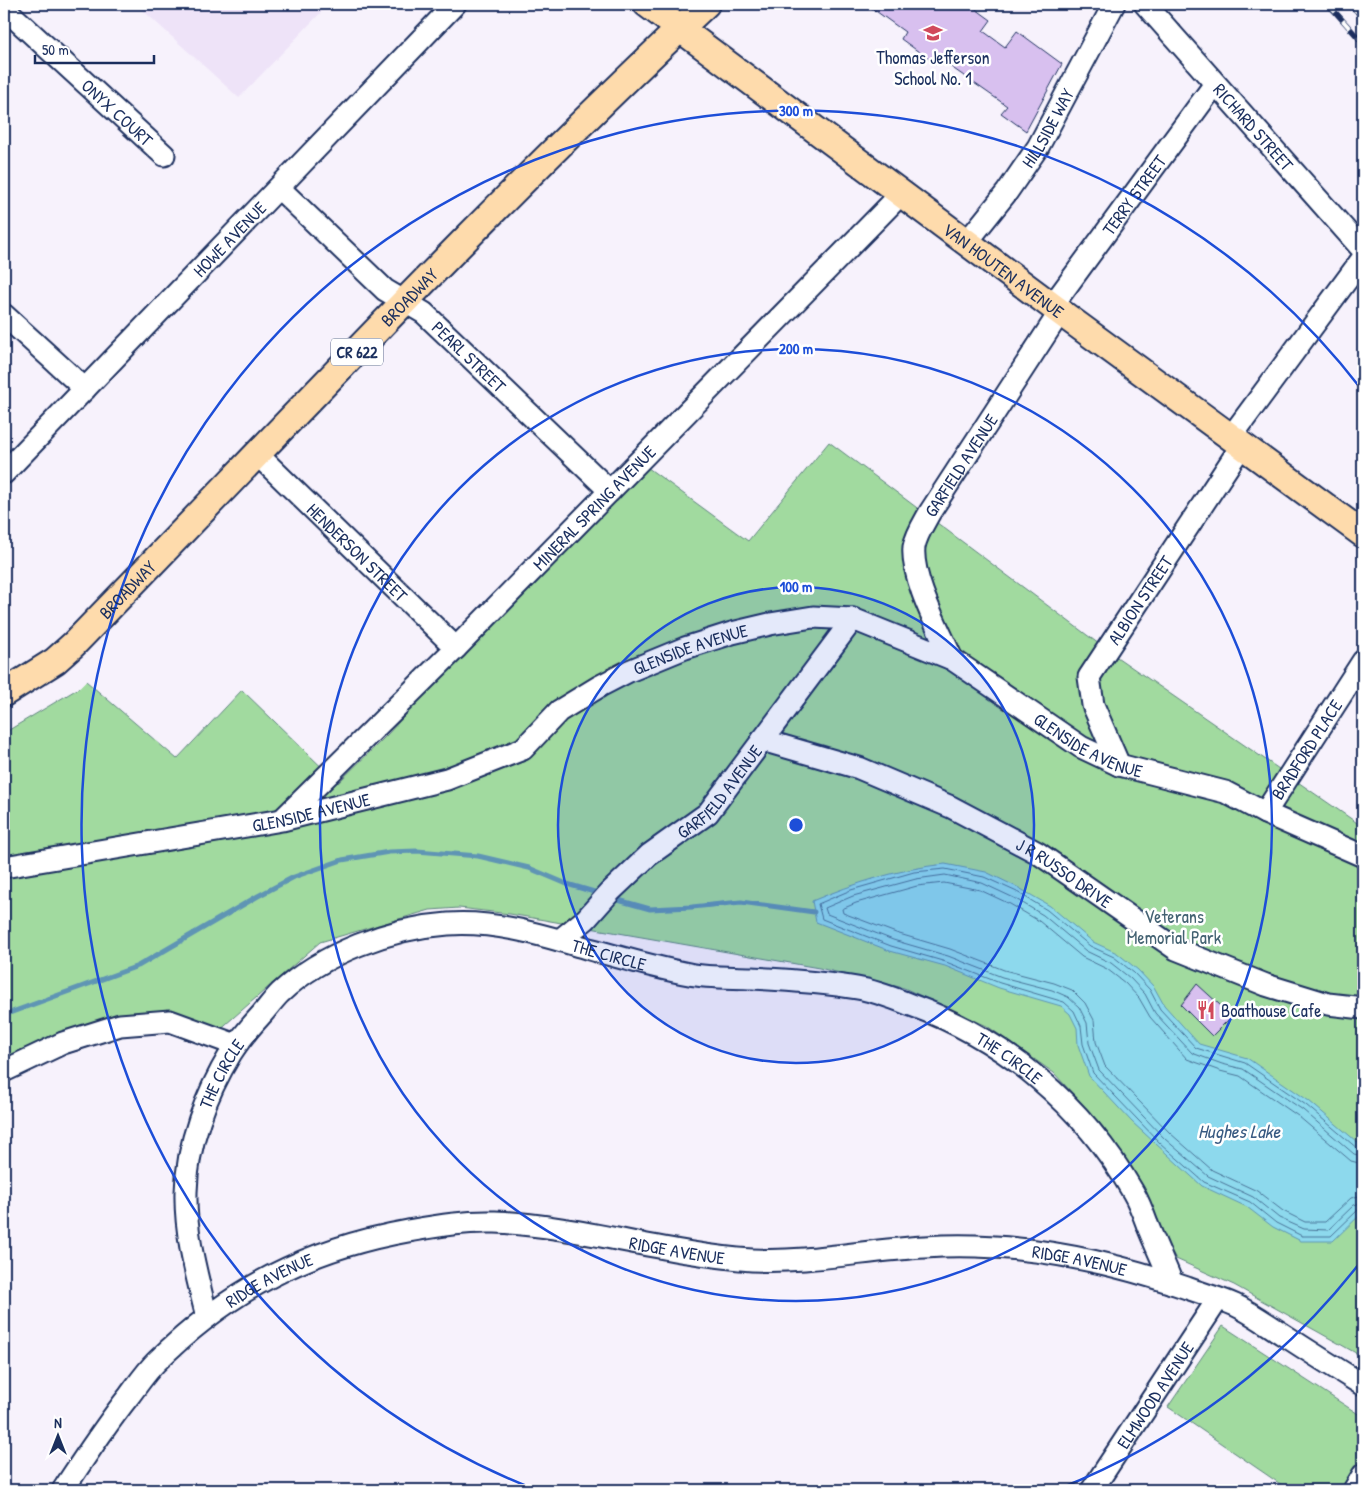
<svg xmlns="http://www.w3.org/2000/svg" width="1367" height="1494" viewBox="0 0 1367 1494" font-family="'Patrick Hand',sans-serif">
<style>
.built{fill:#eee3f8}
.green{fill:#a1da9f;stroke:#5e847e}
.water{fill:#8dd9ed;stroke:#5f95b4}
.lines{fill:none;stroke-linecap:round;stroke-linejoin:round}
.shore{stroke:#497397;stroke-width:1}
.stream{stroke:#5f95b4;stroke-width:5}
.building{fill:#d8c0ef;stroke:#1b2f5e}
.minor-casing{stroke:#1b2f5e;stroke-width:25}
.major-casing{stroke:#1b2f5e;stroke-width:30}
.minor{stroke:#fff;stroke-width:21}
.major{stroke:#fedbac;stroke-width:26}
.rail-casing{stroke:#1b2f5e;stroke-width:5.5}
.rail{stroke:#fff;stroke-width:4;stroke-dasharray:11;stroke-linecap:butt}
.ring{fill:none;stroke:#1d4ed8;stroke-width:2.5}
.labels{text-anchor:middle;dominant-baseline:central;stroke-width:5;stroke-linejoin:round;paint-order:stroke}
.shield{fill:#fff;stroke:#5f6d8e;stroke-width:1}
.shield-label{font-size:16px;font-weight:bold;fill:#1b2f5e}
.poi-label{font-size:18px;fill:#1b2f5e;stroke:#fff}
.street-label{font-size:18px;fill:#1b2f5e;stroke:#fff}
.park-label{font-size:18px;fill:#436272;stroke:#fff}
.water-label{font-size:19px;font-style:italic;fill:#385a82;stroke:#fff}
.centre{fill:#1d4ed8;stroke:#fff;stroke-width:2.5}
.ring-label{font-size:15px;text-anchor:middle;font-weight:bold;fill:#1d4ed8;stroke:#fff;stroke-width:5;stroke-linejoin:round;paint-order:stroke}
</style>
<rect width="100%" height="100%" fill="#f7f2fc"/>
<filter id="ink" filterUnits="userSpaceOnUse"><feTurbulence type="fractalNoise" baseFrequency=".02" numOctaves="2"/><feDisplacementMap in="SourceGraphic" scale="10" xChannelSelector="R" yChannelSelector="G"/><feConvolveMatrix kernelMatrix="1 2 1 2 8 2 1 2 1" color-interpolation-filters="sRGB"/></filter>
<g filter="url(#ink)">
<polygon class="built" points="136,4 329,4 239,98"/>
<g class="green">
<polygon points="829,442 1111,653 1363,827 1363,1357 1234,1285 1176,1259 1104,1128 1054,1073 987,1026 904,988 819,968 510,914 459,908 430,910 320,942 218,1031 161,1024 4,1074 4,733 79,688 86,681 177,759 242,690 338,783 386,736 640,462 748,541"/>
<polygon points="1223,1326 1363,1417 1363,1490 1289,1490 1168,1407"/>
</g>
<path class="water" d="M 945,864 L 986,872 L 1019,888 L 1050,906 L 1093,942 L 1117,953 L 1138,970 L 1154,987 L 1164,1005 L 1199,1044 L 1247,1058 L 1309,1101 L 1363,1147 L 1363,1212 L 1333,1241 L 1301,1241 L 1273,1227 L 1247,1207 L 1202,1186 L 1132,1122 L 1089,1076 L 1078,1045 L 1077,1028 L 1070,1014 L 1061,1006 L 999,988 L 945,966 L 890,951 L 816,922 L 812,901 C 855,883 899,869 945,864 Z"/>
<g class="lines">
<g class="shore">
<polyline points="1363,1150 1358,1149 1306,1105 1245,1063 1196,1048 1160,1009 1150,990 1134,973 1114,957 1090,946 1047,910 1017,892 984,877 945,869 914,872 851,890 818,904 822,919 891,946 946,962 1000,983 1064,1002 1074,1011 1081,1026 1083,1044 1093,1073 1160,1143 1204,1182 1250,1202 1276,1223 1302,1236 1331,1236 1358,1210 1363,1209"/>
<polyline points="1363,1156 1354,1154 1303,1110 1243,1069 1222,1064 1192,1053 1155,1013 1145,994 1130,978 1111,963 1086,951 1043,915 1014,898 982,883 945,875 916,879 853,896 825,908 827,914 893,940 948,956 1002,977 1052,990 1068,997 1079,1007 1087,1023 1089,1043 1099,1070 1165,1139 1208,1176 1253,1197 1279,1218 1304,1229 1328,1230 1354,1205 1363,1202"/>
<polyline points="1363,1164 1351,1161 1298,1116 1240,1076 1220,1071 1187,1059 1150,1017 1139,998 1125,983 1107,969 1082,957 1039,921 1010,904 980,890 944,883 917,886 856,903 842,909 843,913 896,933 950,949 1004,970 1054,983 1072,990 1085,1003 1094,1020 1096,1042 1105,1066 1170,1133 1212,1170 1257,1191 1283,1211 1305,1222 1325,1222 1351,1198 1363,1195"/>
</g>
<g class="stream">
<polyline points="611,898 650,909 692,907 741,902 814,912"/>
<polyline points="4,1015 138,966 258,896 294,877 342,860 389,852 417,851 478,856 529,868 567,884 601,894"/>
</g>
</g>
<g class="building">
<polygon points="866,4 969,4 991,20 983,31 1005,47 1017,31 1062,64 1026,131 1001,113 1007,106 941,60 937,65 901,39 905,32"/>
<polygon points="1197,984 1232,1016 1212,1036 1181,1005"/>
</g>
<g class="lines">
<g class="minor-casing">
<g id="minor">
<path id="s1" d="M 1145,4 L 1363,250"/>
<path id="s2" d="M 4,8 L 164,155"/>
<path id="s3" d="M 279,188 L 385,290 L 424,313 L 610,491"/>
<path id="s4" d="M 967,242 L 1007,192 L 1038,147 L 1114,4"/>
<path id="s5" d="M 1052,306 L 1215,84"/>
<polyline points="4,315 85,389"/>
<polyline points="1231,437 1363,258"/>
<path id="s6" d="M 258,455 L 456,648"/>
<path id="s7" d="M 4,473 L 455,4"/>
<path id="s8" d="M 952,659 C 939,629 911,579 914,547 C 916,535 924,523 930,512 L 1060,312"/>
<path id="s9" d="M 762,740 L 859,768 L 951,807 L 1038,853 L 1176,949 L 1266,985 L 1328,1004 L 1363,1008"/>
<path id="s10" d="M 1119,765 L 1093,705 L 1089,677 L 1242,445"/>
<path id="s11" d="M 1265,813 L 1363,661"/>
<path id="s12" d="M 283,819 L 456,648 L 902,193"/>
<path id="s13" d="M 4,867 L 282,820 L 447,779 L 523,749 L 559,711 L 600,686 L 629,671 L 685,648 L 732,633 L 770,624 L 813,617 L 853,619 L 952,659 L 1081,747 L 1119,765 L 1225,792 L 1265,813 L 1363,856"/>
<path id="s14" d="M 560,940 L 586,919 L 610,892 L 649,855 L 708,813 L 853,619"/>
<polyline points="4,1071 63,1043 120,1025 170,1021 236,1045"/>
<path id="s15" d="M 207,1317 C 197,1276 185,1235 186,1192 C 187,1144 206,1094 231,1053 C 240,1039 251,1026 262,1014 C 268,1007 274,999 280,993 C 323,953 390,928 448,924 C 493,921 536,933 579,946 C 615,956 652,967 689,974 C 709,978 731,977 752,978 C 787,980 822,982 857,988 C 876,991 893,998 911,1005 C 1005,1039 1083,1105 1133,1192 C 1139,1202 1143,1213 1147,1224 C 1155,1244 1164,1263 1172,1283"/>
<path id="s16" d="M 63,1490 C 84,1458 105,1426 129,1396 C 138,1384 146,1372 156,1362 C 230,1289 307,1249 408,1231 C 437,1226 465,1221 495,1222 C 581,1226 665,1254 752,1260 C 809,1263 867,1250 925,1247 C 1013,1241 1103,1259 1187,1288 C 1203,1294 1220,1298 1235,1305 C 1252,1313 1268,1325 1284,1335 C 1310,1352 1337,1369 1363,1385"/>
<path id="s17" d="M 1092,1490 L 1218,1299"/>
<polyline points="1354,1490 1363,1475"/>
</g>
</g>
<g class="major-casing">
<g id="major">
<path id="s18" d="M 647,4 L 1060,312 L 1363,534"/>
<path id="s19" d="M 4,693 L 55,661 L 74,644 C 283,429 487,209 706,4"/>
</g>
</g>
<use href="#minor" class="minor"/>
<use href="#major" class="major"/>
<g class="rail-casing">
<g id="rail">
<polyline points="1328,4 1363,43"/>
<polyline points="1350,4 1363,18"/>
</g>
</g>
<use href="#rail" class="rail"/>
</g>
</g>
<circle cx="796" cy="825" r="238" fill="#1d4ed8" fill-opacity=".12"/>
<g class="ring">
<circle cx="796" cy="825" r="238"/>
<circle cx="796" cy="825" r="476"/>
<path d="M1362 1260A714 714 0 0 1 1058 1489M534 1489A714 714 0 1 1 1362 390"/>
</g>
<defs>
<g id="school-bare" transform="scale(1.5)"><path d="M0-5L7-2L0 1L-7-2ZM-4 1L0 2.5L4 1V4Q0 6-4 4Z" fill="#d1495b" stroke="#fff" stroke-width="2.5" paint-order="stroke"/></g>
<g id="restaurant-bare" transform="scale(1.5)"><path d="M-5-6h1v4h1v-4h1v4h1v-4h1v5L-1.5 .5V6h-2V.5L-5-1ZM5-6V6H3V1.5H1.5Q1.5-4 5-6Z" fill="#d1495b" stroke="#fff" stroke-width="2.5" paint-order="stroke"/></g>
</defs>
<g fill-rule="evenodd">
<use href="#school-bare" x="933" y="33"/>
<use href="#restaurant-bare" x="1206" y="1010"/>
</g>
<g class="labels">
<rect class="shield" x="331" y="338.5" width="52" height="27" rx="4"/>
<g class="shield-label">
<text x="357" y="352">CR 622</text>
</g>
<g class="poi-label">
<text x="933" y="57">Thomas Jefferson<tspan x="933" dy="21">School No. 1</tspan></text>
<text x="1221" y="1010" text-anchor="start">Boathouse Cafe</text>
</g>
<g class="street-label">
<text stroke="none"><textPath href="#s2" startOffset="154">ONYX COURT</textPath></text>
<text stroke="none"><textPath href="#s4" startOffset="140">HILLSIDE WAY</textPath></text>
<text stroke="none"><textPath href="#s1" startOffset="164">RICHARD STREET</textPath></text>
<text stroke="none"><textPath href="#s5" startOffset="138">TERRY STREET</textPath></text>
<text stroke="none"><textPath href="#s7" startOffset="325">HOWE AVENUE</textPath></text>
<text stroke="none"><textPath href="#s18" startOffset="445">VAN HOUTEN AVENUE</textPath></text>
<text stroke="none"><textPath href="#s19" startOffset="568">BROADWAY</textPath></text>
<text stroke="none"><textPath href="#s3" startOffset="255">PEARL STREET</textPath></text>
<text stroke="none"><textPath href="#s8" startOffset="214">GARFIELD AVENUE</textPath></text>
<text stroke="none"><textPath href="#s12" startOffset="440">MINERAL SPRING AVENUE</textPath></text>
<text stroke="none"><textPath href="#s6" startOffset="139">HENDERSON STREET</textPath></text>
<text stroke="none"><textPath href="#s19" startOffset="162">BROADWAY</textPath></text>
<text stroke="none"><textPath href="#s10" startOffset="186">ALBION STREET</textPath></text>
<text stroke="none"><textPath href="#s13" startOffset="732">GLENSIDE AVENUE</textPath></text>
<text stroke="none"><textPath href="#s13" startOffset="1168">GLENSIDE AVENUE</textPath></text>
<text stroke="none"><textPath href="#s11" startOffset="76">BRADFORD PLACE</textPath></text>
<text stroke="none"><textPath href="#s14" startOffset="219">GARFIELD AVENUE</textPath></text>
<text stroke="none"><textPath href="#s13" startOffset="312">GLENSIDE AVENUE</textPath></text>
<text stroke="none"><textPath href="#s9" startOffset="332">J R RUSSO DRIVE</textPath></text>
<text stroke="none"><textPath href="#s15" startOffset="702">THE CIRCLE</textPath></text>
<text stroke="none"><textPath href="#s15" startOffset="1122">THE CIRCLE</textPath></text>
<text stroke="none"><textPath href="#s15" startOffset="252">THE CIRCLE</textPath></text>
<text stroke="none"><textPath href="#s16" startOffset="719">RIDGE AVENUE</textPath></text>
<text stroke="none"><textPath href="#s16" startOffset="1124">RIDGE AVENUE</textPath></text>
<text stroke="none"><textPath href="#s16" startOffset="299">RIDGE AVENUE</textPath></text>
<text stroke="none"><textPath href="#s17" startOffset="114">ELMWOOD AVENUE</textPath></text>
</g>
<g class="park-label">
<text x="1174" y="916">Veterans<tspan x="1174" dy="21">Memorial Park</tspan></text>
</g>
<g class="water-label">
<text x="1239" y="1131">Hughes Lake</text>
</g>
</g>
<circle cx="796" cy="825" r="8" class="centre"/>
<g class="ring-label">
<text x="796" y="116">300 m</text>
<text x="796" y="354">200 m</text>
<text x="796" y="592">100 m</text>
</g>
<rect width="1367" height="1494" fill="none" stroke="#fff" stroke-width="20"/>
<rect x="10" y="10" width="1347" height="1474" fill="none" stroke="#1b2f5e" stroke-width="2" filter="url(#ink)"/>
<g transform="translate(58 1436)" stroke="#ffffff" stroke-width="4" paint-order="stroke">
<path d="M0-4L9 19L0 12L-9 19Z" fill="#1b2f5e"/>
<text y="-8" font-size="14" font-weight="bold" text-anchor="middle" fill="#1b2f5e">N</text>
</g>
<path d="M35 55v8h119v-8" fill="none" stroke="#1b2f5e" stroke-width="2.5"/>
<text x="42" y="55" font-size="15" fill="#1b2f5e" stroke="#ffffff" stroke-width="4" paint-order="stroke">50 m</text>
</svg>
